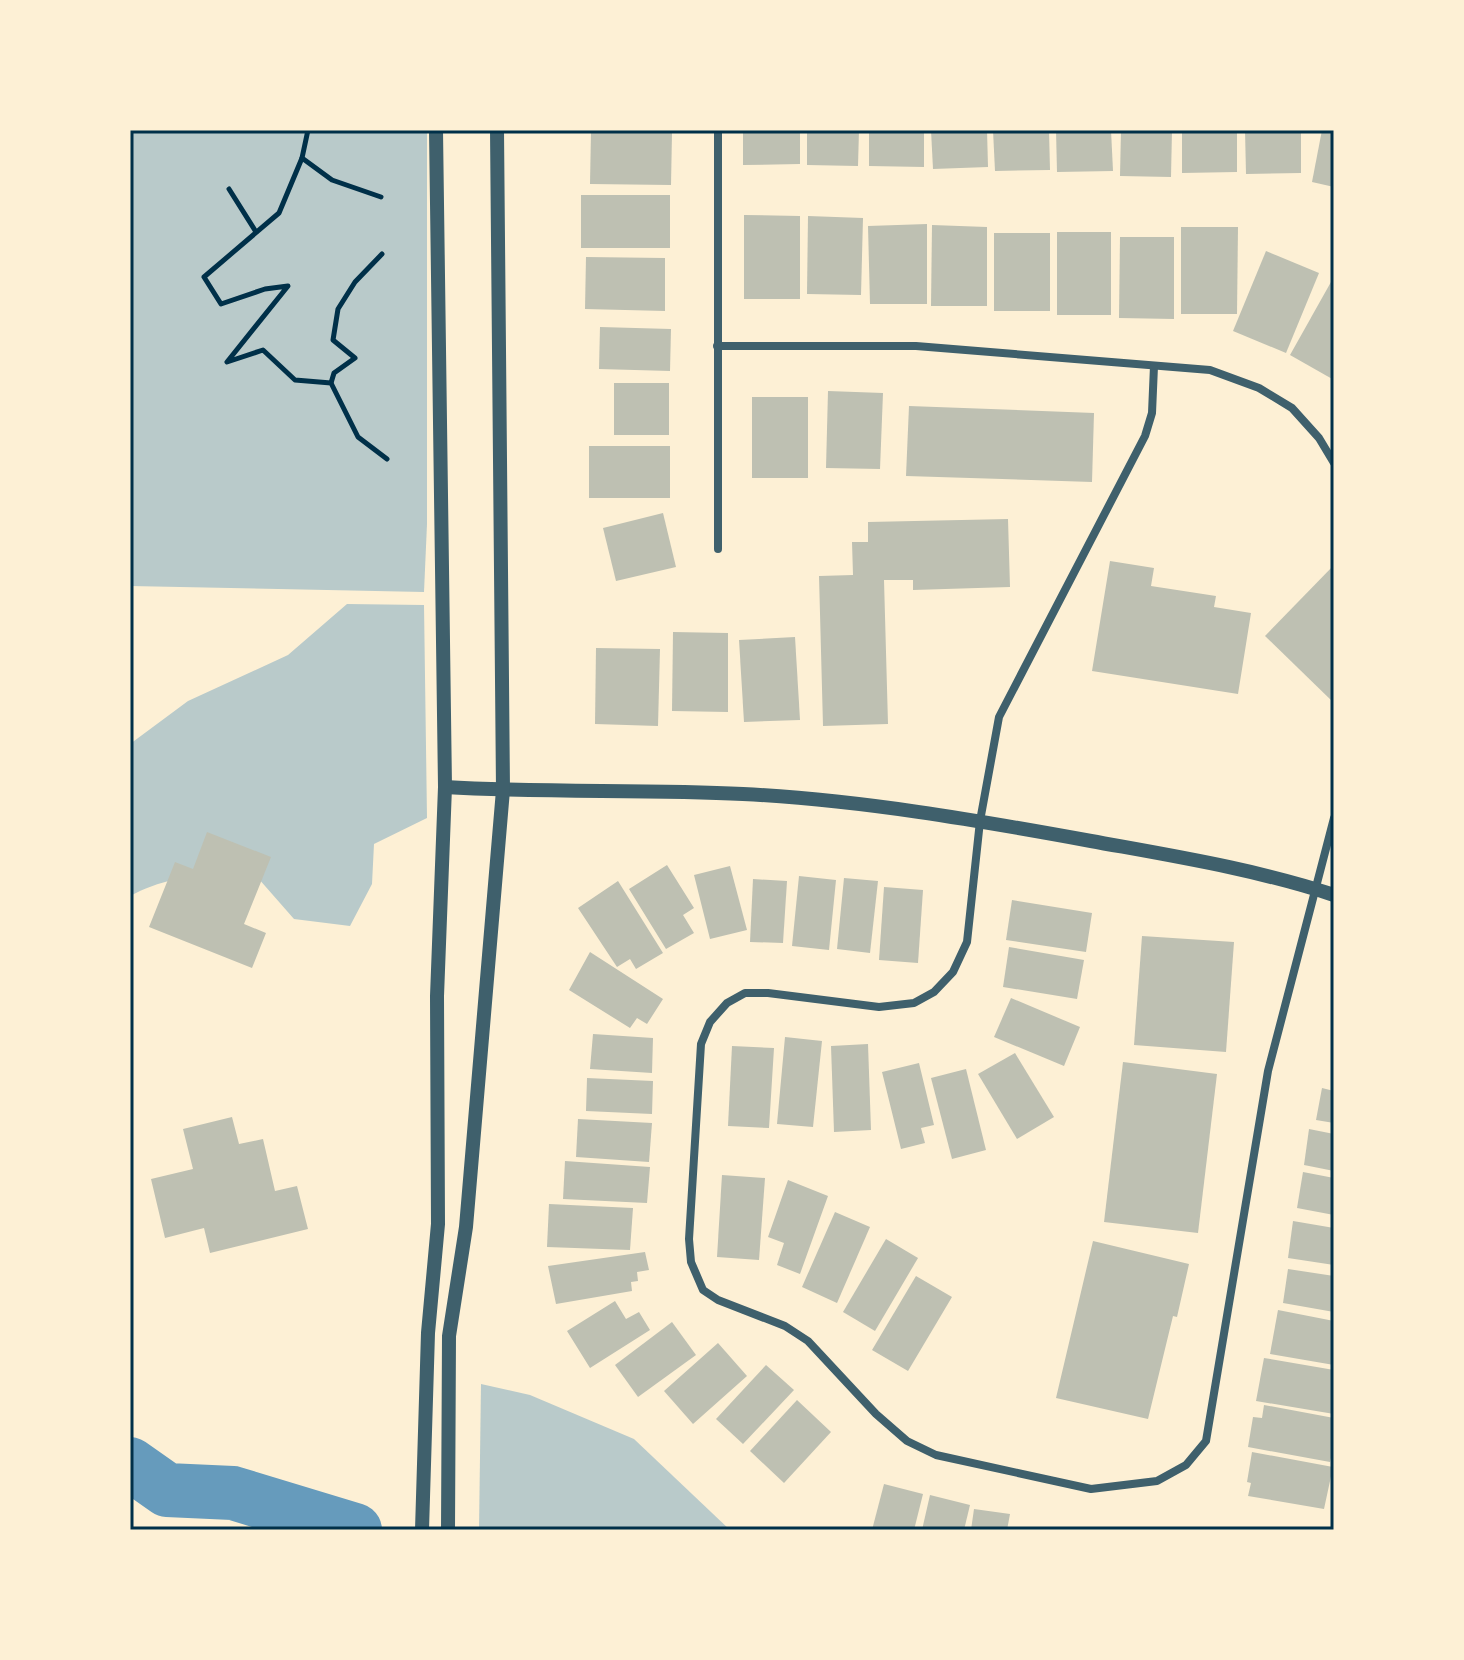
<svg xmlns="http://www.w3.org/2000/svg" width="1464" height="1660" viewBox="0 0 1464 1660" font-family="Inter,sans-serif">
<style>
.green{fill:#b9caca}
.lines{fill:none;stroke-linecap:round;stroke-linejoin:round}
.river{stroke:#669bbc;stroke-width:54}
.building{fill:#bec0b2}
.path{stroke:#003049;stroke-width:5}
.minor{stroke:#3f606c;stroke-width:8}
.tertiary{stroke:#3f606c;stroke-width:14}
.neatline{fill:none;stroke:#003049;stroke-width:3}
</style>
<rect width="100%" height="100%" fill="#fdf0d5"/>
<g class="green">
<polygon points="130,130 427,130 427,524 424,592 130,586"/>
<path d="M 347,604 L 424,605 L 427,818 L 374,844 L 372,884 L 350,926 L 294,919 L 258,878 C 209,874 174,873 130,896 L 130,744 L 188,701 L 288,655 Z"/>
<polygon points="481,1384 530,1395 634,1439 730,1530 479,1530"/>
</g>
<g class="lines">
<polyline class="river" points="130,1464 167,1490 233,1493 355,1530"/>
</g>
<g class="building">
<polygon points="743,130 800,130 800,164 743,165"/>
<polygon points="807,130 859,130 858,166 807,165"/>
<polygon points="869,130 924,130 924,167 869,166"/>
<polygon points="931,130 987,130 988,167 933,169"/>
<polygon points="993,130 1049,130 1050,170 995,171"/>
<polygon points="1056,130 1111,130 1113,171 1057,172"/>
<polygon points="1121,130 1172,130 1171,177 1120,176"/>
<polygon points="1182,130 1237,130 1237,172 1182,173"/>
<polygon points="1245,130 1301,130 1301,173 1246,174"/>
<polygon points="1322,130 1334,130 1334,187 1312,182"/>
<polygon points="591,132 672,133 671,185 590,184"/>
<rect x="581" y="195" width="89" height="53"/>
<polygon points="744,215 800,216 800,299 744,299"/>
<polygon points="808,216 863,218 861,295 807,294"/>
<polygon points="927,224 927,304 870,304 868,226"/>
<polygon points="932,225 987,227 987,306 931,306"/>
<polygon points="1181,227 1238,227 1237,314 1181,314"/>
<rect x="1057" y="232" width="54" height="83"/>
<rect x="994" y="233" width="56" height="78"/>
<polygon points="1120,237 1174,237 1174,319 1119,318"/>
<polygon points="1266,251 1319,273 1286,353 1233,331"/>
<polygon points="586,257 665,258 665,311 585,309"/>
<polygon points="1331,282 1334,283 1334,380 1290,355"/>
<polygon points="600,327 671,329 670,371 599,369"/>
<rect x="614" y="383" width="55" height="52"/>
<polygon points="828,391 883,393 880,469 826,468"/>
<rect x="752" y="397" width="56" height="81"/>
<polygon points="909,406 1094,413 1092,482 906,476"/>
<rect x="589" y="446" width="81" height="52"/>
<polygon points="663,513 676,567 616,581 603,528"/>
<polygon points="1008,519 1010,587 913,590 913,580 884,580 888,724 823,726 819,576 853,575 852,542 868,542 868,522"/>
<polygon points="1110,561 1154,568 1151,586 1216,596 1214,607 1251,613 1238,694 1092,671"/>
<polygon points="1334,565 1334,703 1265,636"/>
<polygon points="673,632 728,633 728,712 672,711"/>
<polygon points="795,637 800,720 744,722 739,640"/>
<polygon points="596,648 660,649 658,726 595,724"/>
<polygon points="207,832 271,857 244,924 266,933 252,968 149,927 175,862 193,869"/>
<polygon points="667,865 694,908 683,915 694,933 666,949 629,889"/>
<polygon points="730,866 747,930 710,939 694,875"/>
<polygon points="799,876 836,880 829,950 792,946"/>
<polygon points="844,878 878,881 870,953 837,949"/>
<polygon points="753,879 787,881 783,943 750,942"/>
<polygon points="618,881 663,953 636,969 630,959 617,967 578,908"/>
<polygon points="884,887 923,890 918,963 879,960"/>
<polygon points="1012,900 1092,913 1086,952 1006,940"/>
<polygon points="1142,936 1234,942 1226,1052 1134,1045"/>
<polygon points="1009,947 1084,960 1077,999 1003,987"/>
<polygon points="590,952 663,999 647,1024 637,1018 630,1028 569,990"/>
<polygon points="1011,998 1080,1027 1064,1066 994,1037"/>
<polygon points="593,1034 653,1038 652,1073 590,1069"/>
<polygon points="785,1037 822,1041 813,1127 777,1124"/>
<polygon points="868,1044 871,1130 834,1132 831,1046"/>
<polygon points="732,1046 774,1048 769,1128 728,1126"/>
<polygon points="1015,1053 1054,1117 1017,1139 978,1074"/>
<polygon points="1123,1062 1217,1074 1198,1233 1104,1222"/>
<polygon points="919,1063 934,1125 921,1128 925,1143 901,1149 882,1072"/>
<polygon points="966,1069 986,1150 952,1159 931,1078"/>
<polygon points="587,1078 653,1081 652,1114 586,1111"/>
<polygon points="1322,1088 1334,1091 1334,1123 1316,1120"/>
<polygon points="232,1117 239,1144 263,1139 275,1191 297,1186 308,1229 210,1253 204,1228 165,1238 151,1179 193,1169 183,1129"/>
<polygon points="578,1119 652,1123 649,1162 576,1157"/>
<polygon points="1309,1129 1334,1134 1334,1171 1304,1165"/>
<polygon points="565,1161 650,1167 647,1203 563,1199"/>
<polygon points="1303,1172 1334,1178 1334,1215 1297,1208"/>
<polygon points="722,1175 765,1178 759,1260 717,1257"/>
<polygon points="788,1180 828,1196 800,1274 777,1265 784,1243 768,1237"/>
<polygon points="549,1204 633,1208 630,1250 547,1247"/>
<polygon points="835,1212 870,1227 837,1303 802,1287"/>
<polygon points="1293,1221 1334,1228 1334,1265 1288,1258"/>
<polygon points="886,1239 918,1258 875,1331 843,1312"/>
<polygon points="1093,1241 1189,1264 1177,1317 1173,1316 1148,1419 1056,1398"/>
<polygon points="645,1252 649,1270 637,1272 638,1281 631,1282 632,1291 556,1304 548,1266"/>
<polygon points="1288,1269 1334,1276 1334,1312 1283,1303"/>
<polygon points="916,1276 952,1297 908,1371 872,1350"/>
<polygon points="615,1301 626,1319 639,1312 650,1330 590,1368 567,1331"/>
<polygon points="1278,1310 1334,1321 1334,1365 1270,1354"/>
<polygon points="672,1322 696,1355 638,1397 615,1365"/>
<polygon points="718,1343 747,1376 693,1424 664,1391"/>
<polygon points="1264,1358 1334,1370 1334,1414 1256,1401"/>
<polygon points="766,1365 794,1390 743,1444 716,1419"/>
<polygon points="797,1400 831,1432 784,1483 750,1451"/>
<polygon points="1264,1405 1334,1418 1334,1446 1330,1462 1248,1447 1253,1417 1262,1418"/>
<polygon points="1252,1452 1333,1467 1324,1509 1248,1496 1251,1483 1247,1482"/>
<polygon points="884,1484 923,1494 914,1530 872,1530"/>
<polygon points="930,1495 970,1505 964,1530 922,1530"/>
<polygon points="974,1509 1010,1514 1007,1530 971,1530"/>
</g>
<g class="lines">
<g class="path">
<polyline points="308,130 302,158 332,180 381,197"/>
<polyline points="302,158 279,213 204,277 221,304 265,289 288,286 227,362 263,350 295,380 331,383 358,437 387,459"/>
<polyline points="229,189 256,232"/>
<polyline points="331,383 334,373 355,358 333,340 338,309 355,282 382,254"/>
</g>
<g class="minor">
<polyline points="718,130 718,549"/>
<polyline points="717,346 916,346 1210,370 1259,388 1292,408 1319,438 1334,463"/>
<polyline points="1154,366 1152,413 1145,436 999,717 980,821 967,942 953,972 934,992 914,1003 879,1007 768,993 745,993 727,1003 710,1022 701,1044 689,1239 691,1262 703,1290 718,1300 785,1326 808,1341 876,1414 907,1441 936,1455 1091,1489 1157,1481 1186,1465 1206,1441 1268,1071 1334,818"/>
</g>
<g class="tertiary">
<path d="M 445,787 C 544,793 644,789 743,794 C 860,800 976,820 1091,841 C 1173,856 1255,869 1334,895"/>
<polyline points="422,1530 428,1333 438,1224 437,996 445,787 436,130"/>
<polyline points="448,1530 449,1336 466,1227 503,790 497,130"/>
</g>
</g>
<rect width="1464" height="1660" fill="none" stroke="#fdf0d5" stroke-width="264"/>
<rect x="132" y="132" width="1200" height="1396" class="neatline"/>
</svg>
